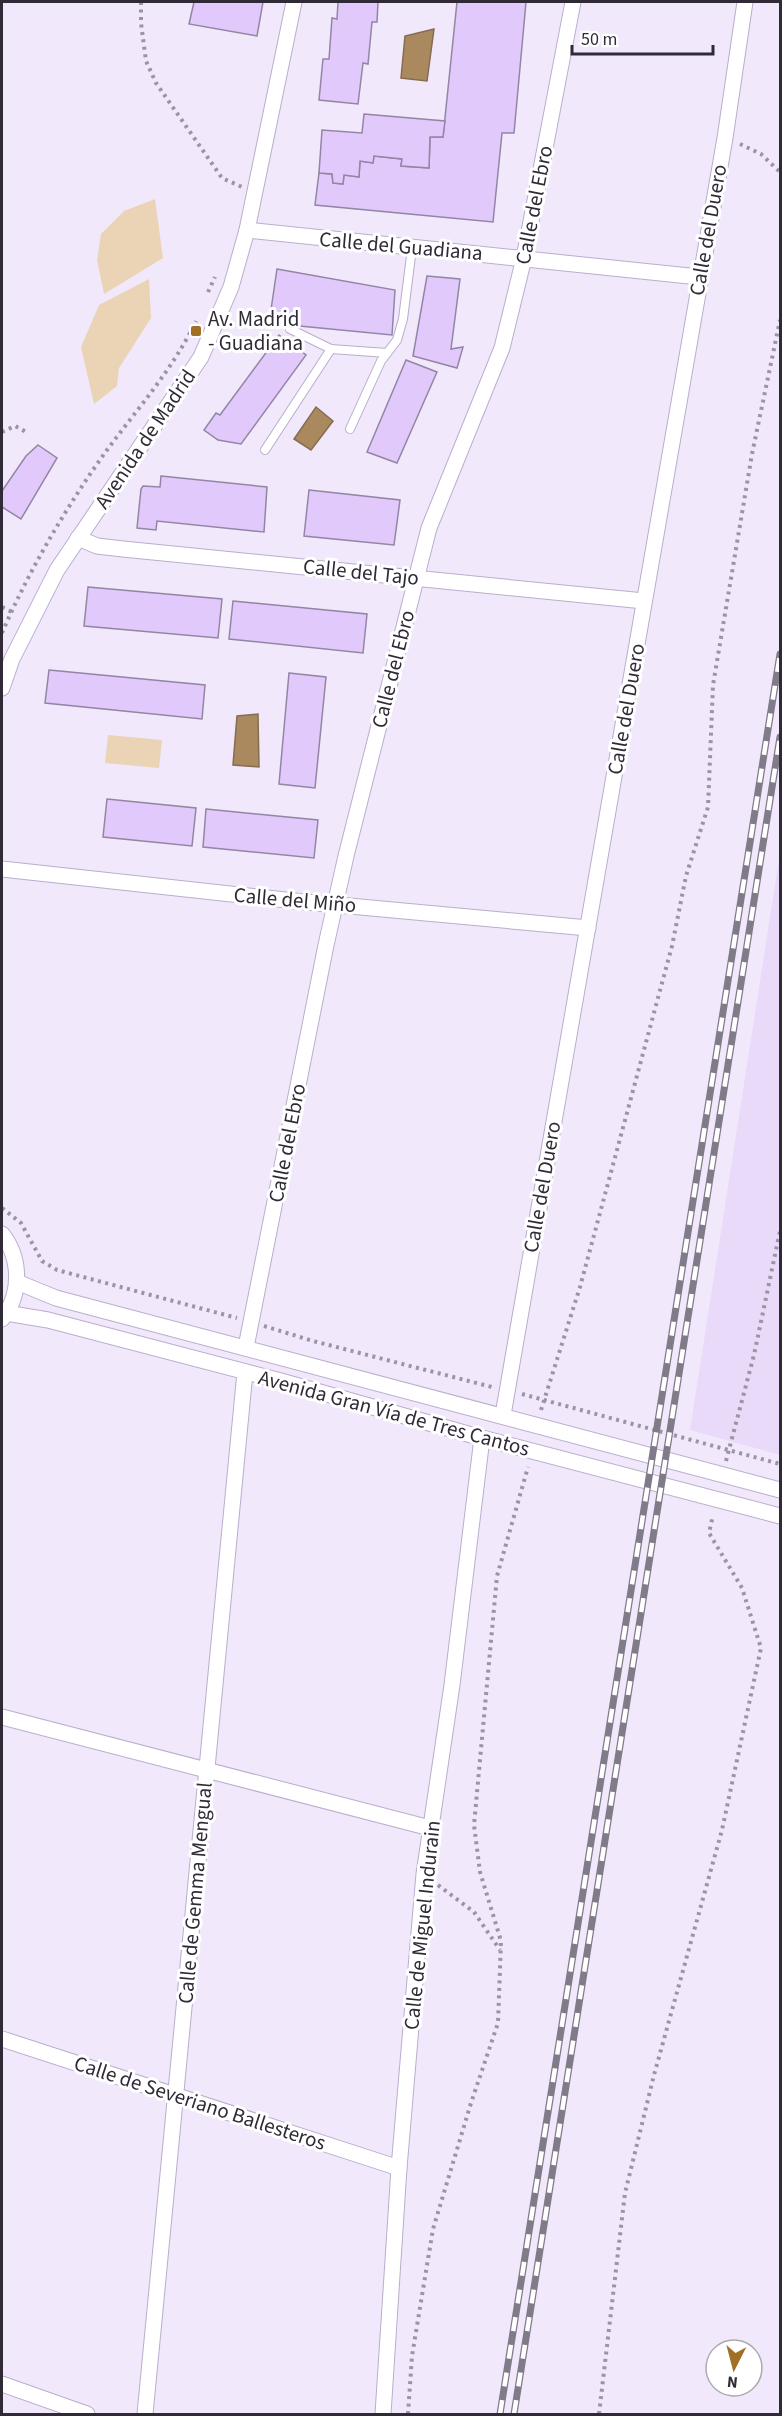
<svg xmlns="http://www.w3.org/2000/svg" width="782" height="2416" viewBox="0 0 782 2416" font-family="'Source Sans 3',sans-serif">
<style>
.built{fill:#e9dafa}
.green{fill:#ebd3b6}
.water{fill:#aa895e;stroke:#856c52;stroke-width:1.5}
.building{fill:#e1cafb;stroke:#9385a4;stroke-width:1.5}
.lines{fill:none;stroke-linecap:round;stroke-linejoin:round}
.service-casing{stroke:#bbadcc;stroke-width:10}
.minor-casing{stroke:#bbadcc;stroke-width:17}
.path{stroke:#9c94a5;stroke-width:4;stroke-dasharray:3 4.5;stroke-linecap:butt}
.service{stroke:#fff;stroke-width:8}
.minor{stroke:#fff;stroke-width:15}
.rail-casing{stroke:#817a89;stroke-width:7}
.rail{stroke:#fff;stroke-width:4.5;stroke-dasharray:14;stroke-linecap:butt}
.poi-dot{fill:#a17025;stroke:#fff;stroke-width:2}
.labels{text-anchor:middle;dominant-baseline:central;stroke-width:6;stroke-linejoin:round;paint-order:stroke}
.street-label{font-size:21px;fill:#302a36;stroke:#fff}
.poi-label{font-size:21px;fill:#302a36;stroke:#fff;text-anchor:start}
</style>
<rect width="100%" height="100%" fill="#f1e8fc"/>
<polygon class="built" points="780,853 780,1455 690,1430"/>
<g class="green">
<polygon points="155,199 163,258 104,294 97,260 101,234 124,211"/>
<polygon points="149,279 151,318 119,368 117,386 94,404 81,347 99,305"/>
<polygon points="108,735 162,740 159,768 105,763"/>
</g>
<g class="water">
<polygon points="434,29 427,81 401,78 405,36"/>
<polygon points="316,407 333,421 311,450 294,439"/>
<polygon points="258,714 259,767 233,765 237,716"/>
</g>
<g class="building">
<polygon points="194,2 263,2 257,36 189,24"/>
<polygon points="338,2 378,2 377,22 372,22 368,64 363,63 358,104 319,100 323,59 329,59 332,18 337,19"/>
<polygon points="457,2 526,2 514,133 502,133 493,222 315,205 319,173 332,174 333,183 343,184 344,175 359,177 360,161 373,163 374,156 402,159 401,166 429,168 430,137 443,137"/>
<polygon points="364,114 445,121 443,137 430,137 429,168 401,166 402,159 374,156 373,163 360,161 359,177 344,175 343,184 333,183 332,174 319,173 322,130 362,133"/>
<polygon points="277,269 395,290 392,335 269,323"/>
<polygon points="427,276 460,279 451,349 463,347 457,368 413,356"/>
<polygon points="279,335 306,355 241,444 218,440 204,430 216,413 220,415"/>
<polygon points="406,360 437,372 397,463 367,452"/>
<polygon points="38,445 57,458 21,519 2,507 2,491 26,456"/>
<polygon points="161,476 267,487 264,532 157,521 156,530 137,528 141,489 143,486 160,487"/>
<polygon points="309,490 400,500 394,545 304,536"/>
<polygon points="88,587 222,599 218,638 84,626"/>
<polygon points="233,601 367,614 363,653 229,639"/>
<polygon points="49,670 205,685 202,719 45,703"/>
<polygon points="289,673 326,677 315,788 279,784"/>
<polygon points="107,799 196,808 192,846 103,837"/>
<polygon points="206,809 318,820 314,858 203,847"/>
</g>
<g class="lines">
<g class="service-casing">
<g id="service">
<polyline points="290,329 331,349 387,353"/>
<polyline points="350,429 381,361 397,340 403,319 412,248"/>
<polyline points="265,450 331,349"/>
</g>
</g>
<g class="minor-casing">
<g id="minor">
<polyline points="247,230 699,277"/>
<polyline points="78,538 97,546 123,549 644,601"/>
<polyline points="2,688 12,659 57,570 201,357 231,287 247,230 294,2"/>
<polyline points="2,869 295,901 588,928"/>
<path d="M 2,1234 C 21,1258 22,1294 2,1319"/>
<polyline points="17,1282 56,1298 780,1490"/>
<polyline points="6,1313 48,1320 281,1381 482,1438 780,1516"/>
<polyline points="246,1347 326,945 346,856 429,528 502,348 524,258 573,2"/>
<polyline points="503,1415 725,138 745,2"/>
<polyline points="2,1717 430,1828"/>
<polyline points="2,2039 399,2168"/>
<polyline points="2,2384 87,2414"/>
<polyline points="145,2414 245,1372"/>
<polyline points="383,2414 399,2168 424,1874 452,1685 482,1438"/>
</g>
</g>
<g class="path">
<polyline points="141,2 141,23 146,61 156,83 222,178 242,187"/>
<polyline points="740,144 761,154 780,172"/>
<polyline points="208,292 215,277"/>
<polyline points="2,432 15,426 28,433"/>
<polyline points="2,607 12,612"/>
<path d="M 2,633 C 28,572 68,504 107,450 C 138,408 173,369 196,321"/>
<polyline points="2,1208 21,1223 42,1261 57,1270 237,1318"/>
<polyline points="264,1326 313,1341 492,1387"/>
<polyline points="522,1394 780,1464"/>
<polyline points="541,1410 580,1287 672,946 686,876 708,807 713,685 752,454 780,320"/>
<polyline points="726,1461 754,1355 780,1231"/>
<polyline points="438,1885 474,1912 500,1950"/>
<polyline points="408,2414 412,2356 433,2229 471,2103 498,2023 501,1941 480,1872 474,1825 497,1576 528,1467"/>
<polyline points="599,2414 625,2193 654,2075 722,1830 761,1648 742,1588 709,1533 713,1515"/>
</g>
<use href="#service" class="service"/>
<use href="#minor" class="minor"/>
<g class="rail-casing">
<g id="rail">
<polyline points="500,2414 780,654"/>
<polyline points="514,2414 780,737"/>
</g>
</g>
<use href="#rail" class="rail"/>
</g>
<rect class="poi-dot" x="190" y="325" width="12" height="12" rx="3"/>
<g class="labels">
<g class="street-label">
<text transform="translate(534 205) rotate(-79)">Calle del Ebro</text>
<text transform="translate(708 230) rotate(-80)">Calle del Duero</text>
<text transform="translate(401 246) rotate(5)">Calle del Guadiana</text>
<text transform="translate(145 439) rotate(-56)">Avenida de Madrid</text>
<text transform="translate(361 572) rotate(6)">Calle del Tajo</text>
<text transform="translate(393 669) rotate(-76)">Calle del Ebro</text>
<text transform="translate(626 709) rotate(-80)">Calle del Duero</text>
<text transform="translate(295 900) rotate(5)">Calle del Miño</text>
<text transform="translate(287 1143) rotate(-79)">Calle del Ebro</text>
<text transform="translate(542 1187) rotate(-80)">Calle del Duero</text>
<text transform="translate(394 1413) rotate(15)">Avenida Gran Vía de Tres Cantos</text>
<text transform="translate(195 1893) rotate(-85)">Calle de Gemma Mengual</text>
<text transform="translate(422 1925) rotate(-84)">Calle de Miguel Indurain</text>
<text transform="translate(200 2103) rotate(18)">Calle de Severiano Ballesteros</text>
</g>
<g class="poi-label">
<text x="208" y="319">Av. Madrid<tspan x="208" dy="24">- Guadiana</tspan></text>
</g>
</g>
<rect width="782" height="2416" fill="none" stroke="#302a36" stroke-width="6"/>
<g transform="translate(734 2368) rotate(186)"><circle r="28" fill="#ffffff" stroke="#acaaaf" stroke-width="1.5"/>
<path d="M0-4.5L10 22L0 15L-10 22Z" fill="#a17025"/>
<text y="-9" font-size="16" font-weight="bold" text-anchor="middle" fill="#302a36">N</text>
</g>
<path d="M572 45v9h141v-9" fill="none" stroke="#302a36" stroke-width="3"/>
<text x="581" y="45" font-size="18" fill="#302a36" stroke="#ffffff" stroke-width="4.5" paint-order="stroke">50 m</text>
</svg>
